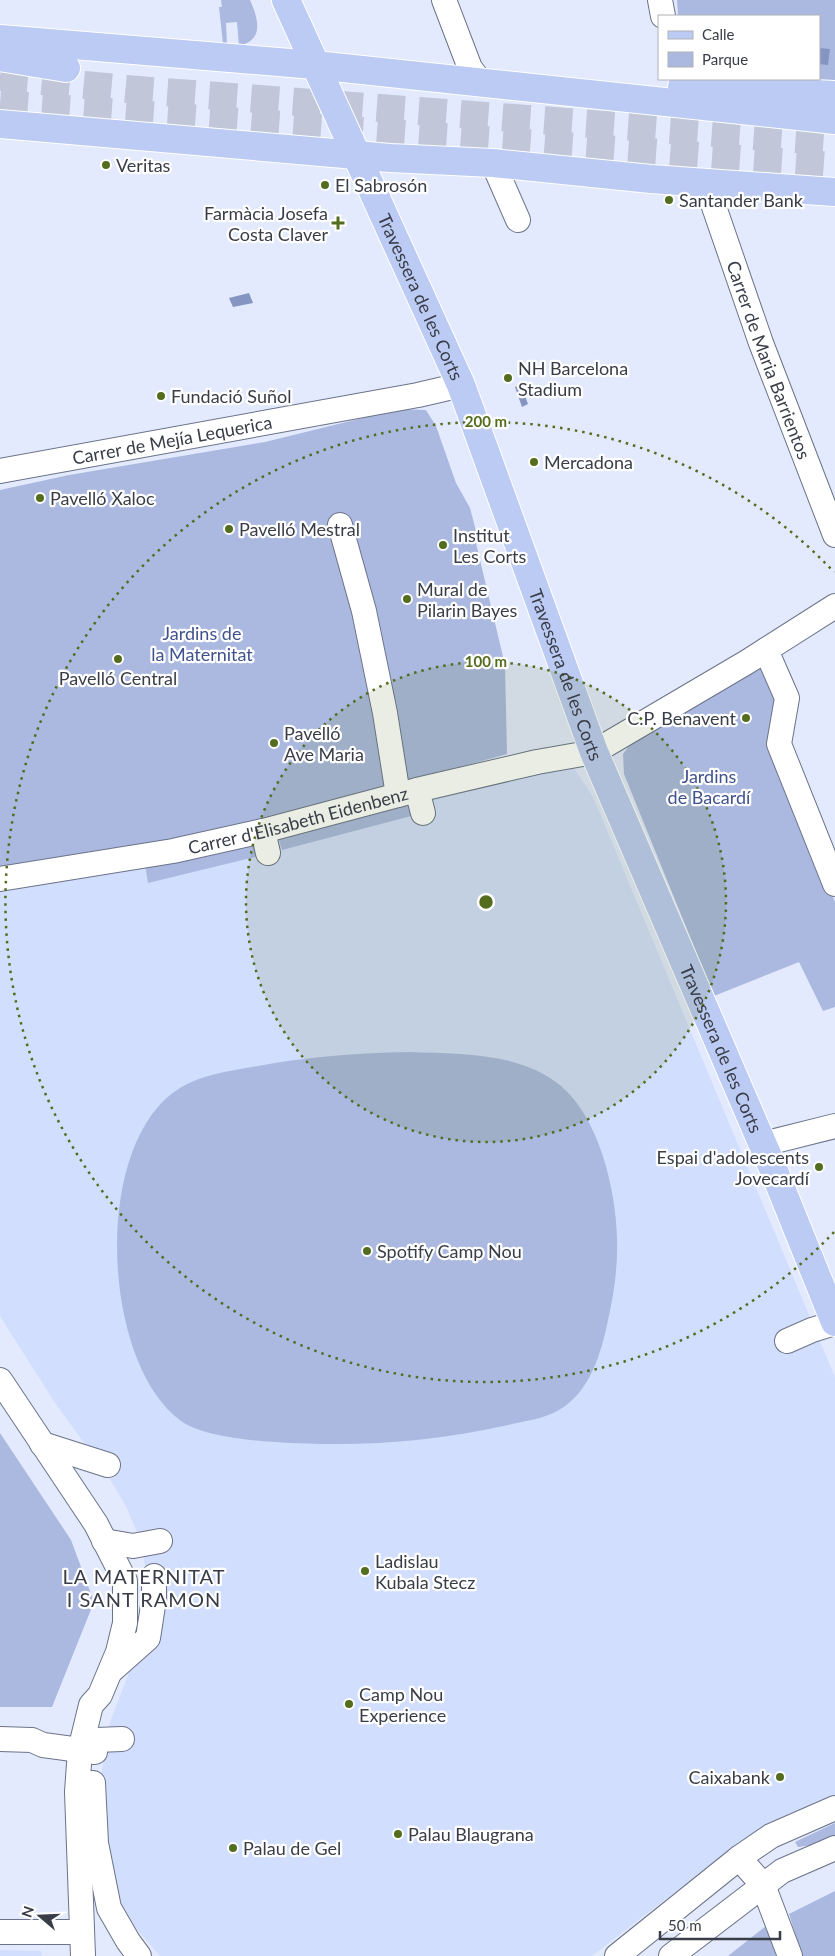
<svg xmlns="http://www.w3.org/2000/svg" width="835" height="1956" viewBox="0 0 835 1956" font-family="Lato,sans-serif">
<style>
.built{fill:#d2defd}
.green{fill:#abb9e0}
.water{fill:#8595c1}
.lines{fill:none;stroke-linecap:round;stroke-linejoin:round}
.major-tunnel{stroke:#c1c7d9;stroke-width:28;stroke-dasharray:28 14;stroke-linecap:butt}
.minor-casing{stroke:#6b7388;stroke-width:26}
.major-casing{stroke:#fff;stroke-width:30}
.minor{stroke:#fff;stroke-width:24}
.major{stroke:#bccbf4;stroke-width:28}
.ring{fill:none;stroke:#536c1d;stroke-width:2.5;stroke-dasharray:2.5 5}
.poi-dot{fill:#536c1d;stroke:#fff;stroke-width:2}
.labels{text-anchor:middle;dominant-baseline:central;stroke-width:4.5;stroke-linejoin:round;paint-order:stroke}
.poi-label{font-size:18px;fill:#393d47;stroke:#fff;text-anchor:start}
.street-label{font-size:18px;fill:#393d47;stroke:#fff}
.park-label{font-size:18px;fill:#40528d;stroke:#fff}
.quarter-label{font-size:20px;letter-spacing:1px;fill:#393d47;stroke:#fff}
.centre{fill:#536c1d;stroke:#fff;stroke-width:2.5}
.ring-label{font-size:15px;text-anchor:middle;font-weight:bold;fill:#536c1d;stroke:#fff;stroke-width:4.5;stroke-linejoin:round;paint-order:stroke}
</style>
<rect width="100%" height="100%" fill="#e3eafe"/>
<g class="built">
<polygon points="568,759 593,797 835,1377 835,1797 755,1833 729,1850 592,1956 160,1956 132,1924 117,1899 107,1864 100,1784 110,1722 135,1657 146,1602 145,1565 139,1537 126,1506 106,1473 55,1403 0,1316 0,888"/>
<polygon points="0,1950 41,1951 42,1956 0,1956"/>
</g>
<g class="green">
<path d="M 221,0 L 250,0 C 258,18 265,40 239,46 L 237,22 L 226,23 L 227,45 L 223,44 L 219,7 L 222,7 Z"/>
<polygon points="677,0 835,0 835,89 684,79 819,79 819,16 678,16"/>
<polygon points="399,409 426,410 436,426 456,483 470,508 475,527 477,538 475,539 505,665 507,754 245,827 0,870 0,490 69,475 265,442"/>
<polygon points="761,661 777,692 771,743 835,902 835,1007 823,1011 799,962 714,996 624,774 623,754 634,739"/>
<polygon points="412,799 415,815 282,850 277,834"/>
<polygon points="255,840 259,856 148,883 145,864"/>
<path d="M 410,1052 C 460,1054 521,1052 561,1086 C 599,1118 616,1190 617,1238 C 618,1266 614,1294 608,1320 C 601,1354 590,1392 559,1410 C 544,1419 524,1421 508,1425 C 446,1439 384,1445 321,1444 C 286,1443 208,1441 181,1421 C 101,1363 91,1142 180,1088 C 201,1075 228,1071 252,1067 C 305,1057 356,1053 410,1052 Z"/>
<polygon points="0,1433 71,1540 94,1602 52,1707 0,1707"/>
<polygon points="835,1823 835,1837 820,1844 798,1847 795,1842"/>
<polygon points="835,1891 835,1956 802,1956 789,1914"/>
<polygon points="766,1926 776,1956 728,1956"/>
</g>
<g class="water">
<polygon points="819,48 830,49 828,65 819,64"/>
<polygon points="249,293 253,303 233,307 229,298"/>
<polygon points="521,385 528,404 522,407 515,387"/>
</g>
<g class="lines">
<g class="major-tunnel">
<polyline points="0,77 138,90 835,142"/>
<polyline points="0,104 835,166"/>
</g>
<g class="minor-casing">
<g id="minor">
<polyline points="444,0 470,68 482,84"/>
<polyline points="660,0 663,16"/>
<polyline points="493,163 518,220"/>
<path id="s1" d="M 709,182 L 712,201 L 761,343 L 835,535"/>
<path id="s2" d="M 0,471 L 418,395 L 461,385"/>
<polyline points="340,525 364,611 385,713 398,795"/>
<polyline points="766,650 787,698 779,744 835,884"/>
<polyline points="417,790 423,813"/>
<polyline points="263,831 268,853"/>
<path id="s3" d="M 0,879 L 173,851 L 263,831 L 417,790 L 537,762 L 594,752 L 747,662 L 835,606"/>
<polyline points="763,1144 835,1126"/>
<polyline points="787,1341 812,1330 835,1323"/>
<polyline points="0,1380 96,1524 125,1581 125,1623 118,1652 100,1695 91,1705 80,1750 77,1792 83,1956"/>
<polyline points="42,1444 108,1465"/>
<polyline points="104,1541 133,1546 160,1541"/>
<polyline points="112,1670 148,1638 154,1599 154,1576"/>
<polyline points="0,1739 32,1740 43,1745 95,1752"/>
<polyline points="96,1740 122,1739"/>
<polyline points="93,1783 96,1843 109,1908 128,1941 139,1956"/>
<polyline points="739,1858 763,1885 790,1956"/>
<polyline points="0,1932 81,1932"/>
<polyline points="617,1956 739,1858 771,1836 835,1808"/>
<polyline points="671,1956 782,1871 835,1848"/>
</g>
</g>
<g class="major-casing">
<g id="major">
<path id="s4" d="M 286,0 L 461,385 L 594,752 L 772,1166 L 835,1322"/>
<polyline points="0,39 315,65 835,120"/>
<polyline points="0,57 66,68"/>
<polyline points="682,87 835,95"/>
<polyline points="0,124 390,158 493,163 651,179 835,192"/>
</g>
</g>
<use href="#minor" class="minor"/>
<use href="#major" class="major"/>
</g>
<circle cx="486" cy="902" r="240" fill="#536c1d" fill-opacity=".12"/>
<g class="ring">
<circle cx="486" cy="902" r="240"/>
<path d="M834 1232A480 480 0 1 1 834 572"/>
</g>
<g class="poi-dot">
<circle cx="106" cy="165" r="5"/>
<circle cx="325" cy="185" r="5"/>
<circle cx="669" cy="200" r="5"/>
<path d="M335.5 215.5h5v5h5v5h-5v5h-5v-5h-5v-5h5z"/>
<circle cx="508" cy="378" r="5"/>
<circle cx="161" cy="396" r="5"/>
<circle cx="534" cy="462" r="5"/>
<circle cx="40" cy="498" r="5"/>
<circle cx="229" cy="529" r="5"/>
<circle cx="443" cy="545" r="5"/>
<circle cx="407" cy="599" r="5"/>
<circle cx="118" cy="659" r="5"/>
<circle cx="746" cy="718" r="5"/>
<circle cx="274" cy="743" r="5"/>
<circle cx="819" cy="1167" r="5"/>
<circle cx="367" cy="1251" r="5"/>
<circle cx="365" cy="1571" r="5"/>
<circle cx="349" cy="1704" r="5"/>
<circle cx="780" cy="1777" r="5"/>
<circle cx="398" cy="1834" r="5"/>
<circle cx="233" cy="1848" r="5"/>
</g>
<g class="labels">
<g class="poi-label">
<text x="116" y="165">Veritas</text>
<text x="335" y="185">El Sabrosón</text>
<text x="679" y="200">Santander Bank</text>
<text x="328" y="213" text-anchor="end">Farmàcia Josefa<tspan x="328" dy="21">Costa Claver</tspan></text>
<text x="518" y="368">NH Barcelona<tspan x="518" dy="21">Stadium</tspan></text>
<text x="171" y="396">Fundació Suñol</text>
<text x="544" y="462">Mercadona</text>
<text x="50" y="498">Pavelló Xaloc</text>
<text x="239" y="529">Pavelló Mestral</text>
<text x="453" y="535">Institut<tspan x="453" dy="21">Les Corts</tspan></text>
<text x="417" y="589">Mural de<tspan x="417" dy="21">Pilarin Bayes</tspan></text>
<text x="118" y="678" text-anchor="middle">Pavelló Central</text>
<text x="736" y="718" text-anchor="end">C.P. Benavent</text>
<text x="284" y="733">Pavelló<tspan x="284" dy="21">Ave Maria</tspan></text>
<text x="809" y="1157" text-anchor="end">Espai d'adolescents<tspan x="809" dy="21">Jovecardí</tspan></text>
<text x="377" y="1251">Spotify Camp Nou</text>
<text x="375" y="1561">Ladislau<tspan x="375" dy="21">Kubala Stecz</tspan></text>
<text x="359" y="1694">Camp Nou<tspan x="359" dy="21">Experience</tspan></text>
<text x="770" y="1777" text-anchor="end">Caixabank</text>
<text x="408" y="1834">Palau Blaugrana</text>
<text x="243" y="1848">Palau de Gel</text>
</g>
<g class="street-label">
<text stroke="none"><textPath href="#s4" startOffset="326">Travessera de les Corts</textPath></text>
<text stroke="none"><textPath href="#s1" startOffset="188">Carrer de Maria Barrientos</textPath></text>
<text stroke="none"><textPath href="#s2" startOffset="175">Carrer de Mejía Lequerica</textPath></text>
<text stroke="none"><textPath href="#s4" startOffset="731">Travessera de les Corts</textPath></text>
<text stroke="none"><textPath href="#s3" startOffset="304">Carrer d'Elisabeth Eidenbenz</textPath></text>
<text stroke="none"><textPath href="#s4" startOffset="1136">Travessera de les Corts</textPath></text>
</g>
<g class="park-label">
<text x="202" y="633">Jardins de<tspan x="202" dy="21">la Maternitat</tspan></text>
<text x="709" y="776">Jardins<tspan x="709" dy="21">de Bacardí</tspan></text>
</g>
<g class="quarter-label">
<text x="144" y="1576">LA MATERNITAT<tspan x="144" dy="23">I SANT RAMON</tspan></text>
</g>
</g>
<circle cx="486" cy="902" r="8" class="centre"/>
<g class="ring-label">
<text x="486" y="427">200 m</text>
<text x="486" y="667">100 m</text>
</g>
<rect x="658" y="15" width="162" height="65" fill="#ffffff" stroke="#b0b1b5"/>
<rect x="668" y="31" width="25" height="8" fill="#bccbf4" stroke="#b0b1b5"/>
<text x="702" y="40" font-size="15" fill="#393d47">Calle</text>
<rect x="668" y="52" width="25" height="15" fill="#abb9e0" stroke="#b0b1b5"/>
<text x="702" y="65" font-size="15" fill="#393d47">Parque</text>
<g transform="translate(40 1916) rotate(289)" stroke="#ffffff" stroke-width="4" paint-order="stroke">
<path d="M0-4L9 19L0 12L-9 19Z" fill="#393d47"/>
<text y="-8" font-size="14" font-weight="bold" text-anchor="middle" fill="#393d47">N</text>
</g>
<path d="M660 1931v8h120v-8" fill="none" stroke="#393d47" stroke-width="2.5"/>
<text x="668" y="1931" font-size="15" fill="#393d47" stroke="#ffffff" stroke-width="4" paint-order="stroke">50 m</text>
</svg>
